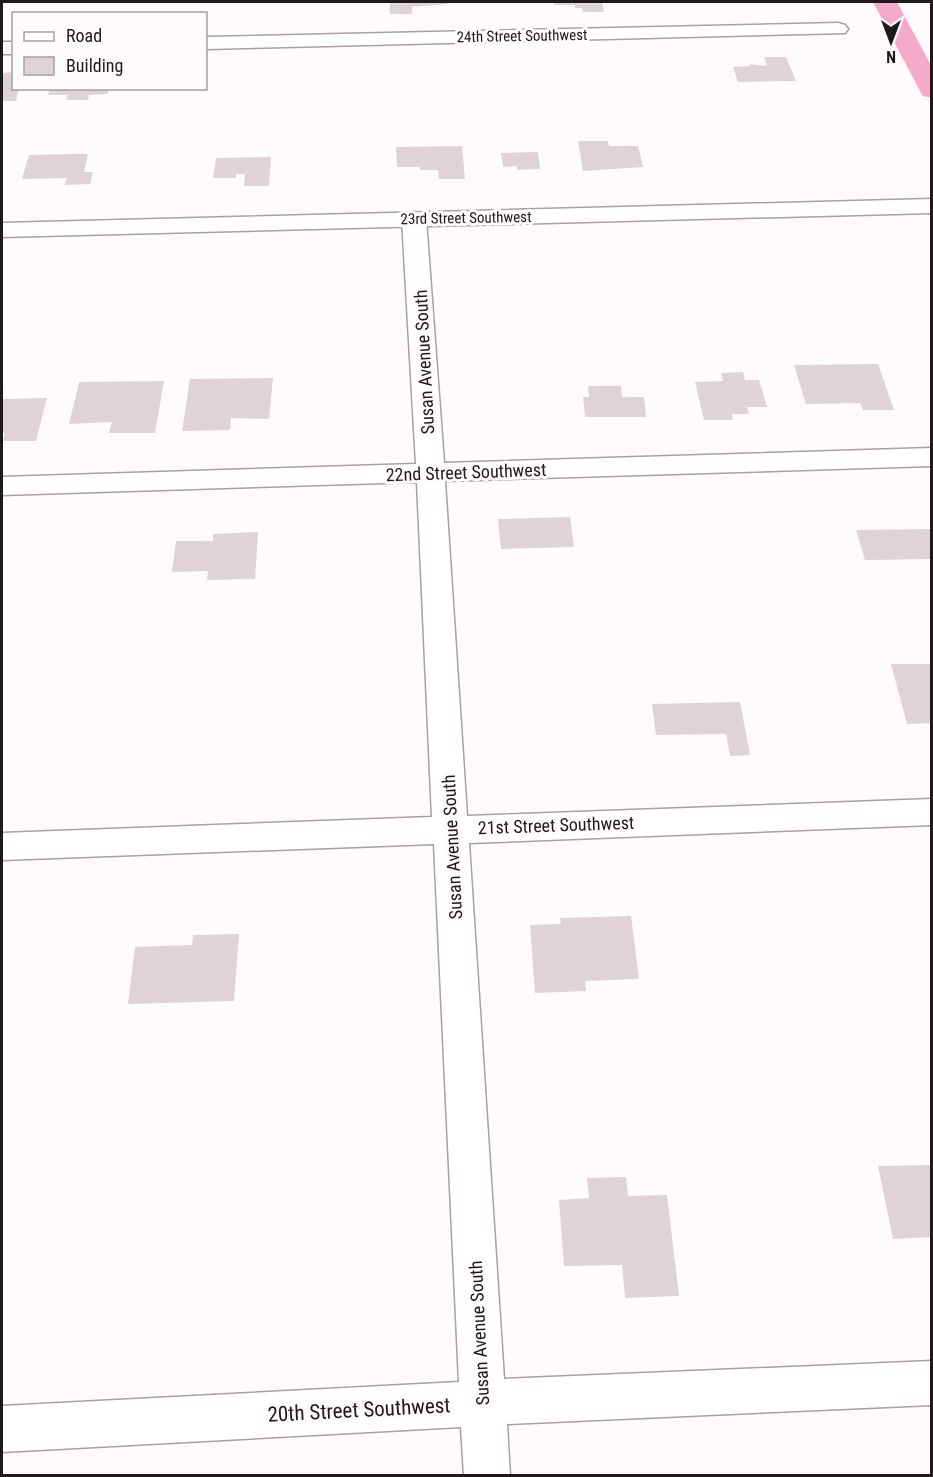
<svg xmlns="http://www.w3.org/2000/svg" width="933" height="1477" viewBox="0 0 933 1477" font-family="'Roboto Condensed',sans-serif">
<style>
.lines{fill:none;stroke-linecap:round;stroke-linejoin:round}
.canal{fill:#f5aaca;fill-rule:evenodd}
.building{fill:#dfd3d8}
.minor-casing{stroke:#aa9fa3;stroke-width:3}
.tertiary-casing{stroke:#aa9fa3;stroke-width:3}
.minor{fill:#fff;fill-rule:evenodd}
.tertiary{fill:#fff;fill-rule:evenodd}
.labels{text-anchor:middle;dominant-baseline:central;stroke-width:6;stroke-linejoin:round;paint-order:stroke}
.far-street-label{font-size:15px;fill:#1e1a1c;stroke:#fffafc}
.street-label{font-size:18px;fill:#1e1a1c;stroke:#fffafc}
.near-street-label{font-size:21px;fill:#1e1a1c;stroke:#fffafc}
</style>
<rect width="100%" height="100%" fill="#fffafc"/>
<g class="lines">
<polygon class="canal" points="873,2 897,2 932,67 932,98 923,96 920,91"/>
</g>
<g class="building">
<polygon points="390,2 448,2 448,4 412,7 412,14 390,14"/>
<polygon points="553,2 602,2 604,12 583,12 582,8 575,8 575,5 554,5"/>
<polygon points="764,57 786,57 796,81 738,82 733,67 750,66 749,64 767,66"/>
<polygon points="14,72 14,88 19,88 16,101 2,101 2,73"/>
<polygon points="50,88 109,88 108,94 89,95 88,100 66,100 68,95 48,95"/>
<polygon points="578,141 608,141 609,146 638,146 643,167 583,171"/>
<polygon points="462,146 465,179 439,179 438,170 420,170 420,167 397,167 396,147"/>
<polygon points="538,152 540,169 517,170 517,166 503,167 501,153"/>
<polygon points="73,154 88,154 84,172 93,172 90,184 65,185 67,178 22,179 29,155"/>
<polygon points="271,157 269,186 244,186 245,174 236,174 236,178 213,178 216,158"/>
<polygon points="878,364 894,410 863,410 860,403 806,404 794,365"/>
<polygon points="743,372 745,380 759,380 767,407 747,407 749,414 732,414 733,420 704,420 695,382 723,381 721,373"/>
<polygon points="273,378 269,419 231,418 230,430 182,431 190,379"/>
<polygon points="164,381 155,433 109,433 112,422 69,424 79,382"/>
<polygon points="588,386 621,386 622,397 644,397 646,417 585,417 583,397 589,397"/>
<polygon points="47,398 36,441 3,441 5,433 2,433 2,399"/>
<polygon points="570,517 574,547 501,549 498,519"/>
<polygon points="932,529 932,559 865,560 856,530"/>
<polygon points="258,532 255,579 207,580 208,571 172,572 176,541 213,541 213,534"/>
<polygon points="891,664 932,664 932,723 907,724"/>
<polygon points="740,702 750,755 730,756 726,734 656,735 652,704"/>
<polygon points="631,916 639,979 585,981 586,991 535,993 530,925 561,924 560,918"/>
<polygon points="239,934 234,1001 128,1004 135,947 192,945 193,935"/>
<polygon points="932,1165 932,1237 893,1239 878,1166"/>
<polygon points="626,1177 628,1196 667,1195 679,1296 625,1298 622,1265 564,1266 559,1200 589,1198 587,1178"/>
</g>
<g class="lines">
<g class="minor-casing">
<g id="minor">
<polygon points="838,23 845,25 848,29 845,33 206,49 206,37"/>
<rect x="2" y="42" width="12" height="12"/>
<polygon points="414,212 422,214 426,219 444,463 932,448 932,466 445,481 467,816 932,799 932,825 469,843 504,1379 932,1361 932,1405 507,1424 510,1476 464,1476 461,1427 2,1452 2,1406 459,1382 434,844 2,860 2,833 432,817 417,482 2,495 2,477 416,464 402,219 406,214"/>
</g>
</g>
<g class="tertiary-casing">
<polygon id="tertiary" points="932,199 932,213 2,237 2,223"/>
</g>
<use href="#minor" class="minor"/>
<use href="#tertiary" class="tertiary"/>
</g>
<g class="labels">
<g class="far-street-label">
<text transform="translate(522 36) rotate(-1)">24th Street Southwest</text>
<text transform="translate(466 218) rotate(-1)">23rd Street Southwest</text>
</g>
<g class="street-label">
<text transform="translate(424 362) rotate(-93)">Susan Avenue South</text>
<text transform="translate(466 472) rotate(-2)">22nd Street Southwest</text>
<text transform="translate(556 825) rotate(-2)">21st Street Southwest</text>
<text transform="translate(452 847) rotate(-93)">Susan Avenue South</text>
<text transform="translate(479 1333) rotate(-93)">Susan Avenue South</text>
</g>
<g class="near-street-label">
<text transform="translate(359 1410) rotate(-3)">20th Street Southwest</text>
</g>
</g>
<rect width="933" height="1477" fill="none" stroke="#1e1a1c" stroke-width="6"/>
<rect x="12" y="12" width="195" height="78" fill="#fffafc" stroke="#a5a0a2" stroke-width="1.5"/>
<rect x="24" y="32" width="30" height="9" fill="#ffffff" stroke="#a5a0a2" stroke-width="1.5"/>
<text x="66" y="42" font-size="18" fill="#1e1a1c">Road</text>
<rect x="24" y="57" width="30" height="18" fill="#dfd3d8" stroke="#a5a0a2" stroke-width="1.5"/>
<text x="66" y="72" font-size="18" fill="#1e1a1c">Building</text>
<g transform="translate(891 42) rotate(180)" stroke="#fffafc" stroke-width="4.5" paint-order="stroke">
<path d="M0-4.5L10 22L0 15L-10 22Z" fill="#1e1a1c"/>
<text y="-9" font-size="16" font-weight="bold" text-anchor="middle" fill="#1e1a1c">N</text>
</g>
</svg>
